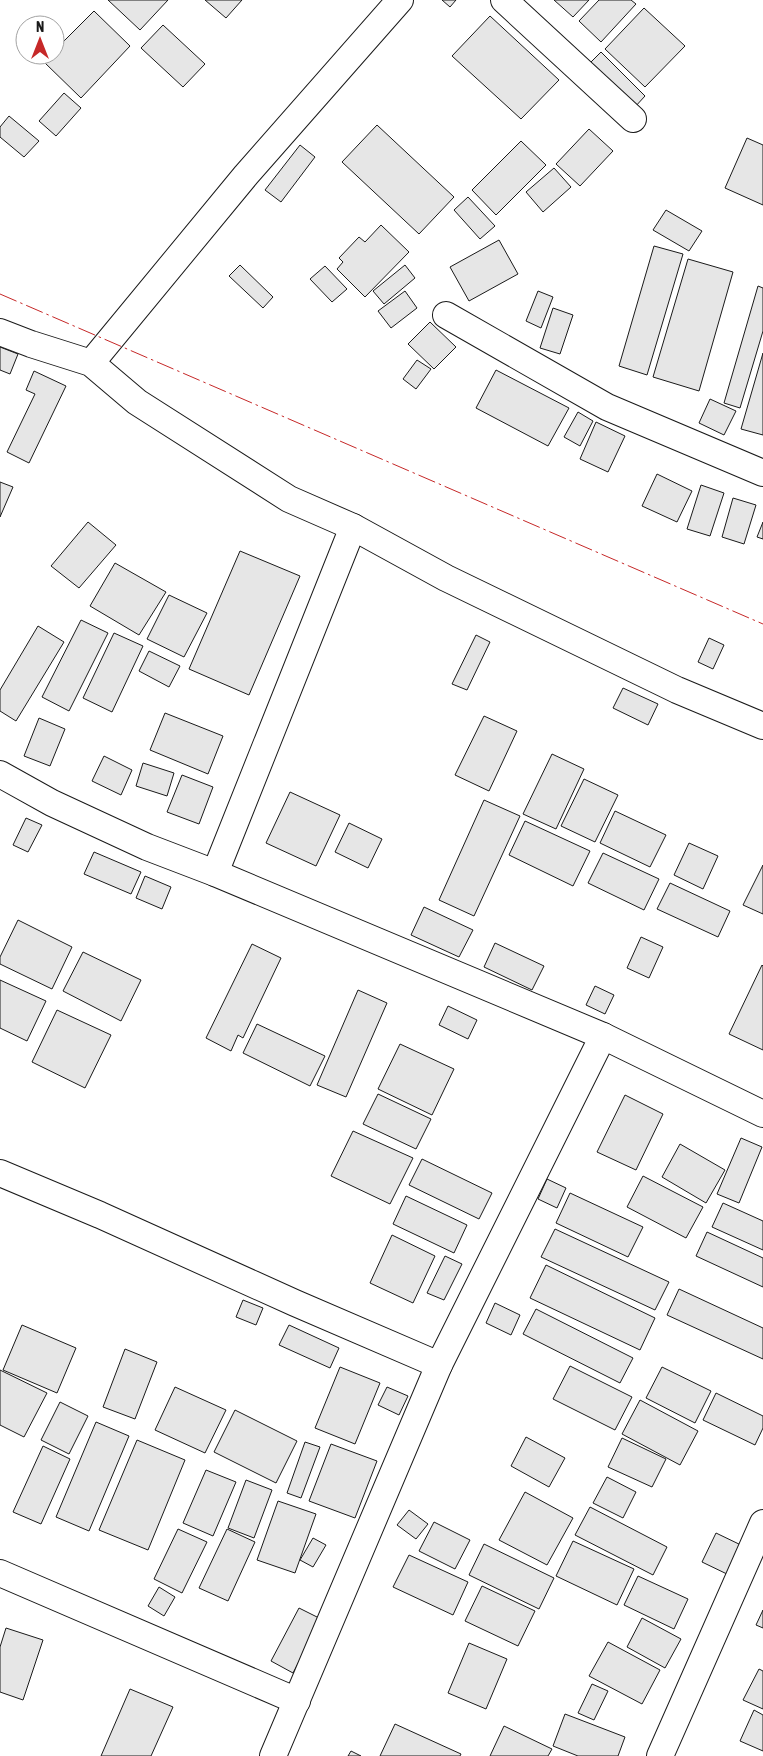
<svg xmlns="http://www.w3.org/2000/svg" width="763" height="1756" viewBox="0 0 763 1756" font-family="'Asap Condensed',sans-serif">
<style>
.building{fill:#e6e6e6;stroke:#1a1a1a}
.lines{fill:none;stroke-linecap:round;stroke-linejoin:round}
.minor-casing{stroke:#1a1a1a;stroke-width:28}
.minor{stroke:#fff;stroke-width:26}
.power{stroke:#c62828;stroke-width:1;stroke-dasharray:18 4 2.5 4;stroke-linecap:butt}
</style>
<rect width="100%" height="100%" fill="#fff"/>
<g class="building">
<polygon points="108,0 168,0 140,30"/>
<polygon points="205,0 242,0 226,18"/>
<polygon points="442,0 456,0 450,7"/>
<polygon points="554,0 589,0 573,17"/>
<polygon points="599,0 631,0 636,4 601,42 579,21"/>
<polygon points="644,8 685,46 645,87 605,49"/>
<polygon points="94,11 130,46 81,98 44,62 50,55 55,55 55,50"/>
<polygon points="490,16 559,80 521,119 452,56"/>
<polygon points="163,25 205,64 183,87 141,48"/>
<polygon points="601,52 645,96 634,108 589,64"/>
<polygon points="64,93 81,108 56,136 39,121"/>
<polygon points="9,116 39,141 24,157 0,137 0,127"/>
<polygon points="377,125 454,197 419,234 342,162"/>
<polygon points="589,129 613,151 580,186 556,164"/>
<polygon points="747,138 763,145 763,205 725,188"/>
<polygon points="521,141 546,165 496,215 472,190"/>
<polygon points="300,145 315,157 281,202 265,190"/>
<polygon points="554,168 571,187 543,212 526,192"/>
<polygon points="468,197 495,226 480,239 454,210"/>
<polygon points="666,210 702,231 689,251 653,230"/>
<polygon points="381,225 409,252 365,297 337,269 343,262 339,258 359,237 365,242"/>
<polygon points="499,240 518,274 469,301 450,267"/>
<polygon points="654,246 683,254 647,375 619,366"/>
<polygon points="688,259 733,272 699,391 653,377"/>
<polygon points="240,265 273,297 263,308 229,276"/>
<polygon points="405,265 415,278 384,304 373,291"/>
<polygon points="325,266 347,289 332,302 310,279"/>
<polygon points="758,286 763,288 763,331 740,408 724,403"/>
<polygon points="405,291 417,308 391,328 378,311"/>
<polygon points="538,291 553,297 541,328 526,321"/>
<polygon points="553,308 573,315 560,354 540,348"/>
<polygon points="430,322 456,347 434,369 408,344"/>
<polygon points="0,347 18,354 10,374 0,370"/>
<polygon points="763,353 763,435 741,429"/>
<polygon points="417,360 431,369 416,389 403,379"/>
<polygon points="496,370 569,408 548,446 476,408"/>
<polygon points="34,371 66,386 29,463 7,452 35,394 26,390"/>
<polygon points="710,399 736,411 724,435 699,423"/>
<polygon points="578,412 593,421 580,446 564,437"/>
<polygon points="596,422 625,436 608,472 580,459"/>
<polygon points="657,474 692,491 677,522 642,506"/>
<polygon points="0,482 13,487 0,517"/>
<polygon points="701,485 724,493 710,536 687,529"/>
<polygon points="733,498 756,505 744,544 722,537"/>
<polygon points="88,522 116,545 79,588 51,566"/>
<polygon points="763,522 763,539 757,537"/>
<polygon points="240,551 300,576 249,695 189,669"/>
<polygon points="115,563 166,592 139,635 90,606"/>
<polygon points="169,595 207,613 184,657 147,639"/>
<polygon points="81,620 108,633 69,711 42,697"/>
<polygon points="38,626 64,642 16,721 0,711 0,690"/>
<polygon points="114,633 143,646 112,712 83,698"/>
<polygon points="476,635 490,642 467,690 452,684"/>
<polygon points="709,638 724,645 713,669 698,662"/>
<polygon points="149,651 180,666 169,687 139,671"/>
<polygon points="623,688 658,704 648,725 613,708"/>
<polygon points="165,713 223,736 208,774 150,750"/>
<polygon points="484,716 517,731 489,791 455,775"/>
<polygon points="39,718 65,729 50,766 24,756"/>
<polygon points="552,754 584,769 556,829 523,814"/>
<polygon points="104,756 132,770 121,795 92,781"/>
<polygon points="143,763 174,773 167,796 136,786"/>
<polygon points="182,775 213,787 199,824 167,812"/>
<polygon points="584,779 618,795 595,842 561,826"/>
<polygon points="290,792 340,815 316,866 266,843"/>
<polygon points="484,800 520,816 474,916 439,900"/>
<polygon points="615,811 666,835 650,867 600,843"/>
<polygon points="26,818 42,825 28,852 13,845"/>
<polygon points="525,821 590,851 573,886 509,855"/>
<polygon points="349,823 382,839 368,868 335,852"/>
<polygon points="689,843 718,856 703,889 674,875"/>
<polygon points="94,852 141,872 131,894 84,874"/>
<polygon points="603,853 659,879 644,910 588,883"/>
<polygon points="763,865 763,914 743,905"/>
<polygon points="145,876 171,887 162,909 136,898"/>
<polygon points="670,883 730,911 718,937 657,909"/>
<polygon points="424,907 473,930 459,957 411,935"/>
<polygon points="18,920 72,947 52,989 0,964 0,957"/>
<polygon points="641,937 663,947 649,978 627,968"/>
<polygon points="495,943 544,966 532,990 484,967"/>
<polygon points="252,944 281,958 243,1038 238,1035 231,1051 206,1038"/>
<polygon points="83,952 141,980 121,1021 63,991"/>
<polygon points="762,965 763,966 763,1050 729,1034"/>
<polygon points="0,980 46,1001 27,1041 0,1028"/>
<polygon points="595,986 614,995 605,1014 586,1005"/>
<polygon points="358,990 387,1003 346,1097 317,1085"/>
<polygon points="448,1006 477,1020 468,1039 439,1025"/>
<polygon points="57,1010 111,1035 85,1088 32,1062"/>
<polygon points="257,1024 325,1056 310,1086 243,1053"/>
<polygon points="400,1044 454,1069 432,1115 378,1089"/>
<polygon points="378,1094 431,1119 416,1149 363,1124"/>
<polygon points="625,1095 663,1114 636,1170 597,1152"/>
<polygon points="353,1131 413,1158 390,1204 331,1176"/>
<polygon points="741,1138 762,1147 739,1203 717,1194"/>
<polygon points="680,1144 725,1170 706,1203 662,1177"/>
<polygon points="422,1159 492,1193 479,1219 409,1185"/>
<polygon points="643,1176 703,1207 686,1238 627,1207"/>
<polygon points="547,1179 566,1188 557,1208 538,1199"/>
<polygon points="570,1193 643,1227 628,1257 556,1223"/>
<polygon points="406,1196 467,1225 454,1253 393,1224"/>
<polygon points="723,1203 763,1221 763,1250 712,1227"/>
<polygon points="555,1229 669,1282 655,1310 541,1257"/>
<polygon points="707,1232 763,1258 763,1287 696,1256"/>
<polygon points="392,1235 435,1256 413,1303 370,1283"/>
<polygon points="445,1256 462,1264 444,1300 427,1293"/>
<polygon points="546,1265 655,1318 640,1350 530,1298"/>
<polygon points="679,1289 763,1328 763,1359 667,1315"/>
<polygon points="243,1300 263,1308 256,1325 236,1317"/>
<polygon points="495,1303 520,1315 511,1335 486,1323"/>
<polygon points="536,1309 633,1358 620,1383 523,1334"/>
<polygon points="22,1325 76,1348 57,1393 3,1370"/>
<polygon points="289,1325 339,1348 330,1368 279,1345"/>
<polygon points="125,1349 157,1362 135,1419 103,1407"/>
<polygon points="570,1366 632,1397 615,1430 553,1399"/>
<polygon points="340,1367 380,1383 355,1444 315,1428"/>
<polygon points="662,1367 711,1391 695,1423 646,1398"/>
<polygon points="0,1370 47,1393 24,1437 0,1425"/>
<polygon points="175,1387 226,1410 205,1453 155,1430"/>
<polygon points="387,1387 408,1396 399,1415 378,1405"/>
<polygon points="716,1393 763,1416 763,1428 755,1445 703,1420"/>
<polygon points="640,1400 698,1431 680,1465 622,1434"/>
<polygon points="60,1402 88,1416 69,1454 41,1440"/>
<polygon points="235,1410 297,1441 276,1483 214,1452"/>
<polygon points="96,1422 129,1436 89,1531 56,1517"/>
<polygon points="526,1437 565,1458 549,1487 511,1466"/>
<polygon points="622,1438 666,1459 652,1487 608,1467"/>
<polygon points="137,1440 185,1460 148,1550 99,1530"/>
<polygon points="305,1442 320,1447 301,1498 287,1493"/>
<polygon points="331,1444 377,1461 355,1518 309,1501"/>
<polygon points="43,1446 70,1459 41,1524 13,1512"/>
<polygon points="206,1470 236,1482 213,1536 183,1523"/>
<polygon points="607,1477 636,1492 623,1518 593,1503"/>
<polygon points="246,1480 272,1490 254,1538 228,1528"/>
<polygon points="525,1492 573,1518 547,1565 499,1540"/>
<polygon points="278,1501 316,1514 295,1573 257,1560"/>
<polygon points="590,1507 667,1547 653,1575 575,1535"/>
<polygon points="409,1510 428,1524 416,1539 397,1525"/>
<polygon points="434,1522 470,1540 455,1569 419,1551"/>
<polygon points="178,1529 207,1542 182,1593 154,1579"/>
<polygon points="227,1529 255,1542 228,1601 199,1588"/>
<polygon points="716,1533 743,1546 729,1575 702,1562"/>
<polygon points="313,1538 326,1545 313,1567 300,1560"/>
<polygon points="573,1541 634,1569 617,1605 556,1576"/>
<polygon points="484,1544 554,1578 539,1609 469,1575"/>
<polygon points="409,1555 468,1582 453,1615 393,1587"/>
<polygon points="638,1576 688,1599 674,1629 624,1605"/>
<polygon points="482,1586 535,1611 518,1646 465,1621"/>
<polygon points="159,1587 175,1597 164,1616 148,1606"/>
<polygon points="299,1608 321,1619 293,1673 271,1661"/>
<polygon points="763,1610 763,1628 756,1625"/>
<polygon points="642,1618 681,1639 665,1668 627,1647"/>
<polygon points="6,1628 43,1640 23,1700 0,1692 0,1647"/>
<polygon points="608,1642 660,1670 642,1704 589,1676"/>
<polygon points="469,1643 507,1659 486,1709 448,1693"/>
<polygon points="759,1669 763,1671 763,1709 743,1700"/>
<polygon points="592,1684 608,1691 594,1720 578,1713"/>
<polygon points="130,1689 173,1707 151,1756 101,1756"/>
<polygon points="754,1710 763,1715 763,1751 740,1741"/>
<polygon points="565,1714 625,1737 618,1756 578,1756 553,1746"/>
<polygon points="395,1724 461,1754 460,1756 380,1756"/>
<polygon points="504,1726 552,1749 548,1756 490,1756"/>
<polygon points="351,1751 361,1756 348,1756"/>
</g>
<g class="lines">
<g class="minor-casing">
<g id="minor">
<polyline points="504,0 633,119"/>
<polyline points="446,315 607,407 763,473"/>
<polyline points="0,332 31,344 91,363 137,402 289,499 353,527 446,578 677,690 763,726"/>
<polyline points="91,363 246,175 400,0"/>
<polyline points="0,774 52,803 147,847 215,873 603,1036 763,1114"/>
<polyline points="215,873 353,527"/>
<polyline points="0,1173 100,1215 295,1303 439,1365"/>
<polyline points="0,1573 297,1701"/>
<polyline points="273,1756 439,1365 603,1036"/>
<polyline points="660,1756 763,1523"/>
</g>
</g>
<use href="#minor" class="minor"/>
<polyline class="power" points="0,294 763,624"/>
</g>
<g transform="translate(40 40)"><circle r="24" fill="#ffffff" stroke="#a3a3a3"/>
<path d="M0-4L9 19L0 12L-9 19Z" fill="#c62828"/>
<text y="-8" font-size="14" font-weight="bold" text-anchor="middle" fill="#1a1a1a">N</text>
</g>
</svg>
